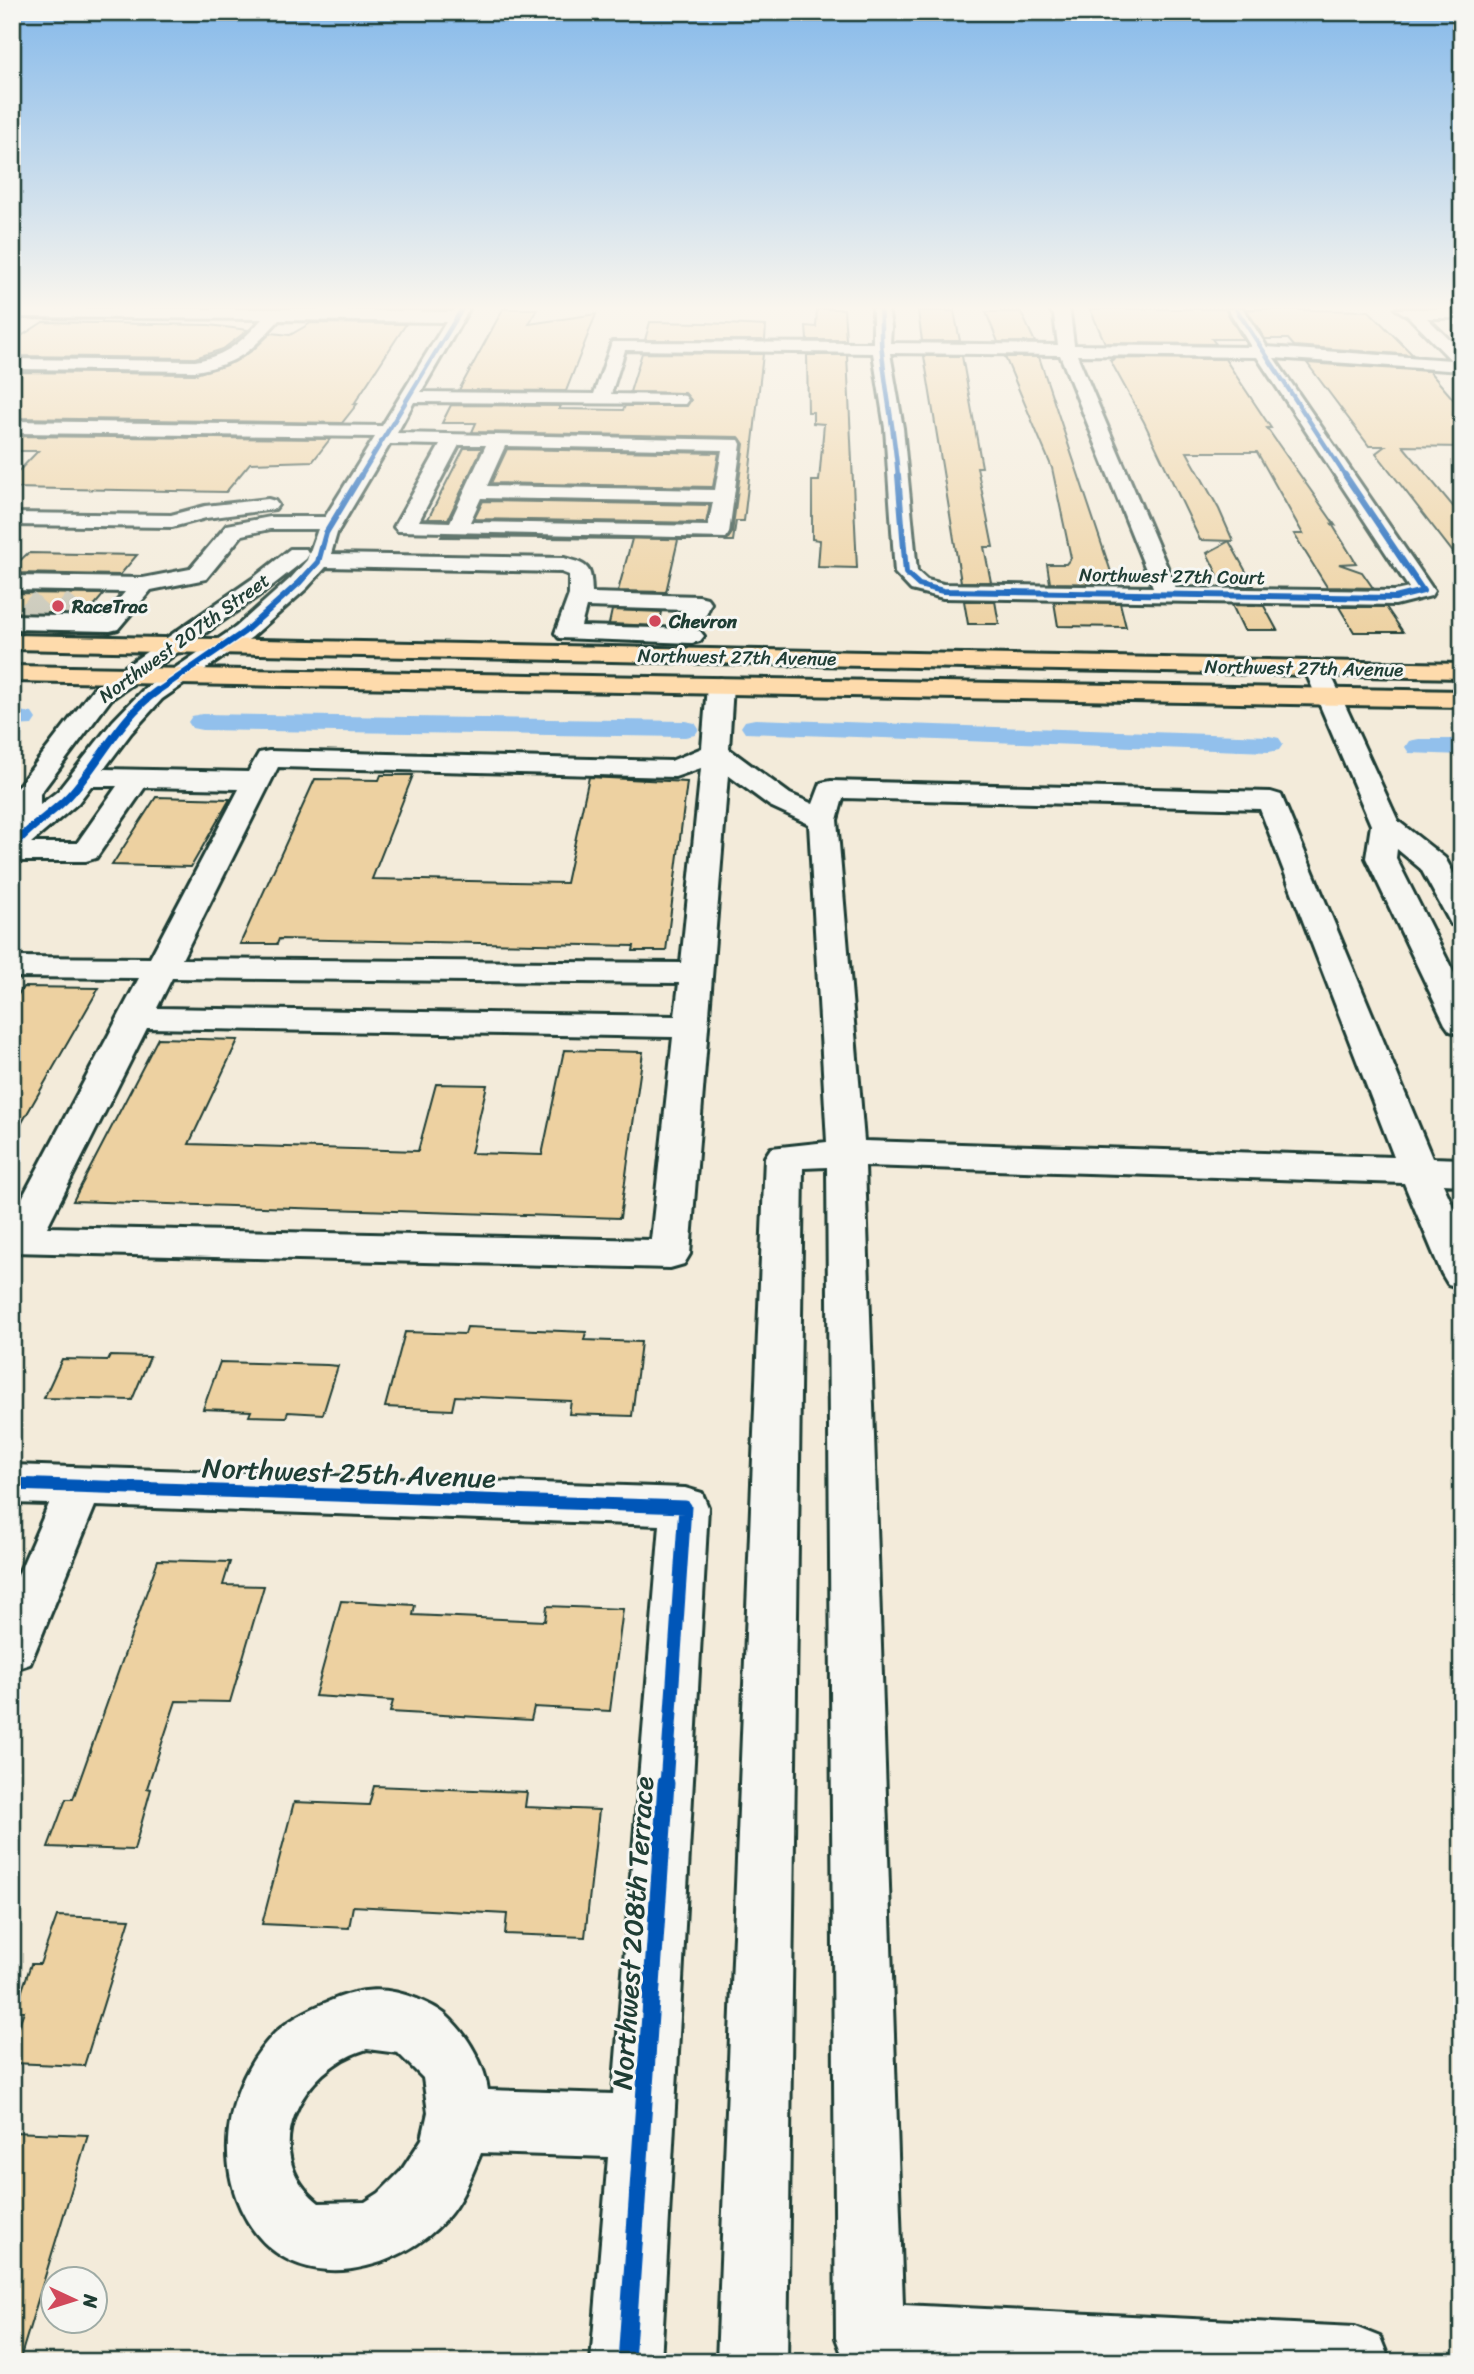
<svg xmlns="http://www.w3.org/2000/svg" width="1474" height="2374" viewBox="0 0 1474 2374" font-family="Sriracha,sans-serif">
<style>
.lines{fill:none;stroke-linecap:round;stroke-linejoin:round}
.canal{fill:#92c0ec;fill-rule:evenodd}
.building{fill:#edd1a1;stroke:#1f3d34;stroke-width:2}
.minor-tunnel{stroke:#c9c8b9;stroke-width:23;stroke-dasharray:23 11;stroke-linecap:butt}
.minor-casing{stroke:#1f3d34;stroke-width:6}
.major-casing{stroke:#1f3d34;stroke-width:6}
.minor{fill:#f6f6f2;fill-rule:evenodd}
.major{fill:#fedbac;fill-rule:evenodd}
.cycleway-far4-casing{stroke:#f6f6f2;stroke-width:6}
.cycleway-far3-casing{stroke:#f6f6f2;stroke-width:9}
.cycleway-far2-casing{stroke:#f6f6f2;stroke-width:11}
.cycleway-far1-casing{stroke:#f6f6f2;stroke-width:18}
.cycleway-casing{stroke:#f6f6f2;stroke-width:21}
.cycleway-far4{stroke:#0057b8;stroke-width:4.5}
.cycleway-far3{stroke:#0057b8;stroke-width:6}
.cycleway-far2{stroke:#0057b8;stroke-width:8}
.cycleway-far1{stroke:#0057b8;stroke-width:13}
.cycleway{stroke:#0057b8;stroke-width:17}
.poi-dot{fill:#d1495b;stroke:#f6f6f2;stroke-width:2.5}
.labels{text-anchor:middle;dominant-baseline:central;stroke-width:6;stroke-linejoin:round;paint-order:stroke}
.far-street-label{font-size:19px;fill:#1f3d34;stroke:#f6f6f2}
.far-poi-label{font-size:19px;font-weight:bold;fill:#1f3d34;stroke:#f6f6f2;text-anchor:start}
.near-street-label{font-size:28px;fill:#1f3d34;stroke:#f6f6f2}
</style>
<rect width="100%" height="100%" fill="#f3ebda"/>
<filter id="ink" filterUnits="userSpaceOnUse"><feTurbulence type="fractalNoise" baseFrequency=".0143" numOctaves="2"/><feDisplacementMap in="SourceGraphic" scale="14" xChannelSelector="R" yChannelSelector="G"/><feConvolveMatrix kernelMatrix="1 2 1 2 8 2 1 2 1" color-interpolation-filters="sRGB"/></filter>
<g filter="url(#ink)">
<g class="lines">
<g class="canal">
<polygon points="12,710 32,713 36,719 32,725 12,726"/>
<polygon points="202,714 685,721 695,723 699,729 695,735 685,737 202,730 192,728 188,722 192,716"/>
<polygon points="755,719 1269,736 1279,738 1283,744 1279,750 1269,752 745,733 741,727 745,721"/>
<polygon points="1419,739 1462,739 1462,755 1409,753 1405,747 1409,741"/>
</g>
</g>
<g class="building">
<polygon points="503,309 537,309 529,324 596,314 566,391 459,390"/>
<polygon points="817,309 844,309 846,340 807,340 806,326 816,327"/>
<polygon points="1090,309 1225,309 1243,339 1212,339 1216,344 1105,343"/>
<polygon points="1246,309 1369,311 1413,355 1294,346 1288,339 1265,339"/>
<polygon points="918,311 954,311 960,341 922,341"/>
<polygon points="986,312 1021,312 1035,342 998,342"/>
<polygon points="43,322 209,325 248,330 223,349 195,358 12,356 12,342"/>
<polygon points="650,322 706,323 766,326 765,340 645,340"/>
<polygon points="311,323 406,324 354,404 357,404 342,423 12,418 12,372 196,374 234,362 253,350 271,333 290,335"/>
<polygon points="642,353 763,354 744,521 736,521 733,541 726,541 732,533 744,444 739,437 472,432 476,423 442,423 451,405 561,406 559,409 623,410 625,406 687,406 691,400 685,393 630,392"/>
<polygon points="807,355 847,355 857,568 818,567 820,540 812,539 812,481 819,481 824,424 813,423 813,412 808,412"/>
<polygon points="924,356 962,356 982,467 977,467 993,547 984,547 991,582 961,582"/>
<polygon points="1005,357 1039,357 1115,584 1050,583 1047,564 1066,564 1071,558 1052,468"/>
<polygon points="1112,358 1225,359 1271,428 1267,428 1335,525 1332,524 1356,563 1339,564 1362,572 1373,588 1327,587 1294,534 1303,534 1257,452 1187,452 1219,509 1233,541 1200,540 1144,422 1110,360 1113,360"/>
<polygon points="1307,363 1429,371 1454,400 1462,401 1462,447 1403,446 1462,517 1462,564 1376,453 1385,446 1369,446"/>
<polygon points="12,436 330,439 313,461 250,463 226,492 12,488 12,478 38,451 12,451"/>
<polygon points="464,448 482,448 448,519 428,519"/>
<polygon points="507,449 719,453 713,487 491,483"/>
<polygon points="483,501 710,505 706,523 474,519"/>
<polygon points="442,535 720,540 678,540 666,592 618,591 632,539 441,537"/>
<polygon points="1229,541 1254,586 1223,586 1207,553"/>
<polygon points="28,553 137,555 120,575 12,573 12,568"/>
<polygon points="12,593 104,594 87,614 12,612"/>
<polygon points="964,601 995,601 999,624 968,624"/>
<polygon points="1054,602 1120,603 1126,627 1058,626"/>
<polygon points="1232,605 1264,606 1277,630 1244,630"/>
<polygon points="1339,607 1386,607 1403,632 1354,632"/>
<polygon points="612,610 662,612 659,626 609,624"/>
<polygon points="381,775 413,775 372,879 566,883 589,777 687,782 666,951 633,951 634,946 279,939 277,944 240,944 315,779 379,780"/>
<polygon points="156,797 230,799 191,867 112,865"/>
<polygon points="23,987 99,988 12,1140 12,1004"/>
<polygon points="158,1038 238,1040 189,1144 418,1151 436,1084 487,1085 471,1153 542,1155 564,1050 643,1052 620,1218 73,1201"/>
<polygon points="467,1327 586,1332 584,1340 641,1342 632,1416 569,1414 571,1401 455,1396 452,1410 385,1407 405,1332 465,1334"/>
<polygon points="110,1356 150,1357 132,1400 44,1398 62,1359 108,1360"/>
<polygon points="220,1362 327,1365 338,1366 323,1414 288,1412 286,1417 249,1416 251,1411 203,1409"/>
<polygon points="158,1560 230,1562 223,1585 264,1586 230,1702 176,1701 147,1788 151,1789 134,1850 48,1847 66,1799 73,1799"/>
<polygon points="341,1601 415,1605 413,1615 545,1621 547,1606 623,1609 610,1711 534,1707 531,1720 390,1712 393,1701 315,1696"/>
<polygon points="374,1786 527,1792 525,1807 599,1810 585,1937 505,1934 507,1914 353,1906 349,1928 262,1924 294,1802 369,1805"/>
<polygon points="57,1916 130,1919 84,2066 12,2063 12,2043 24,2011 15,2011 31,1964 40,1964"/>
<polygon points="12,2132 88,2135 20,2359 12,2358"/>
</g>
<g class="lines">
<g class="minor-tunnel">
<polyline points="26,617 47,594"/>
<polyline points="61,618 81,595"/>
<polyline points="694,629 696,615"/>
</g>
<g class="minor-casing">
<g id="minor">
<path d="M 12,309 L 287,309 L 452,312 L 455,309 L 469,309 L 421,392 L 594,394 L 612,342 L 873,343 L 873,309 L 888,309 L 891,327 L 890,343 L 1058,345 L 1054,315 L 1049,309 L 1066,309 L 1070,313 L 1074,345 L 1251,347 L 1228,309 L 1243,309 L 1267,347 L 1451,360 L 1408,316 L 1396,309 L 1462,309 L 1462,318 L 1427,318 L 1462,352 L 1462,371 L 1274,358 L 1434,591 L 1431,596 L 1395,605 L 943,598 L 911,590 L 895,573 L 885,428 L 873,353 L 625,350 L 611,394 L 679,395 L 685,396 L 688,400 L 685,404 L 414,402 L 397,433 L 739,440 L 741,444 L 729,533 L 726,538 L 398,531 L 394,527 L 440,445 L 390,444 L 337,533 L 331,554 L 564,558 C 590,565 591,567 592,593 L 699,596 L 707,598 L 711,603 L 704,620 L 688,620 L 684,615 L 686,610 L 586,607 L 581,626 L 692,629 L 700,631 L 704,636 L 700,641 L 692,643 L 559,638 L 555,633 L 569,595 L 569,575 L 561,572 L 326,567 L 307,588 L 252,637 L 162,699 L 131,733 L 104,769 L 248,772 L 259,753 L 269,751 L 671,761 L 702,748 L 707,686 L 711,681 L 720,678 L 729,681 L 733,686 L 729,749 L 790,794 L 813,804 L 821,783 L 831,781 L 1271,792 L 1281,795 L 1432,1158 L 1462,1159 L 1462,1185 L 1443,1184 L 1462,1226 L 1462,1288 L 1448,1284 L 1442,1274 L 1404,1183 L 865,1166 L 903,2305 L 1355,2327 L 1380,2337 L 1390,2362 L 845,2362 L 836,2338 L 827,1167 L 803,1168 L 787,2362 L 717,2362 L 765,1157 L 771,1148 L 827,1142 L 809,824 L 770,806 L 728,775 L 690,1254 L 684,1264 L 670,1268 L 12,1252 L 12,1217 L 139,978 L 12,977 L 12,957 L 150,958 L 239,789 L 145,787 L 96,858 L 86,861 L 12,861 L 12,794 L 93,689 L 252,579 L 290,549 L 306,549 L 309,554 L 306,559 L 268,589 L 111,699 L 40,794 L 40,805 L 58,791 L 113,721 L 144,689 L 236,627 L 291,578 L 307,560 L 318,529 L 270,529 L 242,535 L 206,579 L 151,590 L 118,629 L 110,631 L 12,629 L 12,615 L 104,617 L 125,592 L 12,590 L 12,576 L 143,578 L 190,569 L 227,525 L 270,517 L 325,517 L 375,437 L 12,433 L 12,421 L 382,426 L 446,322 L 279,320 C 251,351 238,364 195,371 L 12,369 L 12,359 L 195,361 C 226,356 242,342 262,319 L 12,317 ZM 890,353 L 1060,355 L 1153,587 L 943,584 L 927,580 L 917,571 L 903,428 ZM 1077,355 L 1257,357 L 1409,588 L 1395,591 L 1176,588 ZM 459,445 L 486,445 L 450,522 L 419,521 ZM 505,446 L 722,450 L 715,490 L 487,486 ZM 481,498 L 713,502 L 708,526 L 470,522 ZM 278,767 L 675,777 L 701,768 L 681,963 L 182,959 ZM 91,786 L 117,786 L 77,843 L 31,843 L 78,803 ZM 843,798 L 1260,809 L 1394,1157 L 864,1141 L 837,820 ZM 172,978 L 679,983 L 675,1016 L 157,1008 ZM 147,1028 L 673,1037 L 651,1240 L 47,1227 Z"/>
<polygon points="268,499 275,501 278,505 275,509 206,518 172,527 12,525 12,513 171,515 205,506"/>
<polygon points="1316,661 1325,663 1328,668 1398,821 1445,858 1462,888 1462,926 1451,924 1421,869 1397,849 1396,858 1462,989 1462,1034 1450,1031 1445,1024 1366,858 1371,825 1304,668 1307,663"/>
<path d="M 12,1465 L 685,1488 L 702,1493 L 708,1507 L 661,2362 L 591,2362 L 608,2157 L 481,2153 C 471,2176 463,2200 446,2219 C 400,2271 304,2296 255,2232 C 210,2173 224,2084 275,2033 C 291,2018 310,2009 330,2001 C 360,1988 386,1986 417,1999 C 431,2005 442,2010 452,2021 C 469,2038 485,2066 488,2090 L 613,2094 L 660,1525 L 95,1506 L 30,1664 L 12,1670 L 12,1589 L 49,1504 L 12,1503 ZM 367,2049 L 398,2053 L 423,2078 L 428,2112 L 422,2139 L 401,2171 L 379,2193 L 365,2202 L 319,2203 C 256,2153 301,2068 367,2049 Z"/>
</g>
</g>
<g class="major-casing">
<g id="major">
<polygon points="12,635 1462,664 1462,678 12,649"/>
<polygon points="12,666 1462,691 1462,707 12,681"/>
</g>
</g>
<use href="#minor" class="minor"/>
<use href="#major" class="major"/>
<g class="cycleway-far4-casing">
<g id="cycleway-far4">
<path d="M 880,309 C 882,324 880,338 882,352 C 886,394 895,435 898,477"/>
<polyline points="1236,309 1346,477"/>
<polyline points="360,477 462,309"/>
</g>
</g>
<g class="cycleway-far3-casing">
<g id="cycleway-far3">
<polyline points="898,475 906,573 919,585 943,591 1395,598 1423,591 1345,475"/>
<polyline points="155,693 244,632 299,583 318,562 326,533 361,475"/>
</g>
</g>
<g class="cycleway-far2-casing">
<path id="cycleway-far2" d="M 12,848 C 28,827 51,815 69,796 C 99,764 120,717 157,691"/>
</g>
<g class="cycleway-far1-casing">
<polyline id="cycleway-far1" points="12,1484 685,1507 666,1785"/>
</g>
<g class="cycleway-casing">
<polyline id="cycleway" points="626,2362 666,1783"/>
</g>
<use href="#cycleway-far4" class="cycleway-far4"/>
<use href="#cycleway-far3" class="cycleway-far3"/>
<use href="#cycleway-far2" class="cycleway-far2"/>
<use href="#cycleway-far1" class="cycleway-far1"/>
<use href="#cycleway" class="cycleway"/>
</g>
</g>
<linearGradient id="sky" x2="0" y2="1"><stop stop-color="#85b9ea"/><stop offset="0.48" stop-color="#faf6ee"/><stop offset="1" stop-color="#faf6ee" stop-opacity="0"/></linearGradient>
<rect width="1474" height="641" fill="url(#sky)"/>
<g class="poi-dot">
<circle cx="58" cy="606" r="7"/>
<circle cx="655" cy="621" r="7"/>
</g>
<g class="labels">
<g class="far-street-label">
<text transform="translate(1172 576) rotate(1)">Northwest 27th Court</text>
<text transform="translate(184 638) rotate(-36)">Northwest 207th Street</text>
<text transform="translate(737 657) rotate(1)">Northwest 27th Avenue</text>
<text transform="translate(1304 668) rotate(1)">Northwest 27th Avenue</text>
</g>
<g class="far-poi-label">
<text x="72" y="606">RaceTrac</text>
<text x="669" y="621">Chevron</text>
</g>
<g class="near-street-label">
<text transform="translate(349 1473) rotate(2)">Northwest 25th Avenue</text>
<text transform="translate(633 1933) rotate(-86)">Northwest 208th Terrace</text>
</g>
</g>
<rect width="1474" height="2374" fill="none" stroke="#f6f6f2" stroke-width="42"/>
<rect x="21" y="21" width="1432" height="2332" fill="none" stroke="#1f3d34" stroke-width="2.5" filter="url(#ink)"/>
<g transform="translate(74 2300) rotate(94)"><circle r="33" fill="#f6f6f2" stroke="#a0aca6" stroke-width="2"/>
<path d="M0-5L12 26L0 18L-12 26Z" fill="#d1495b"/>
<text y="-10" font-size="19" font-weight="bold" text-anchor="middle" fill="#1f3d34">N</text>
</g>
</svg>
